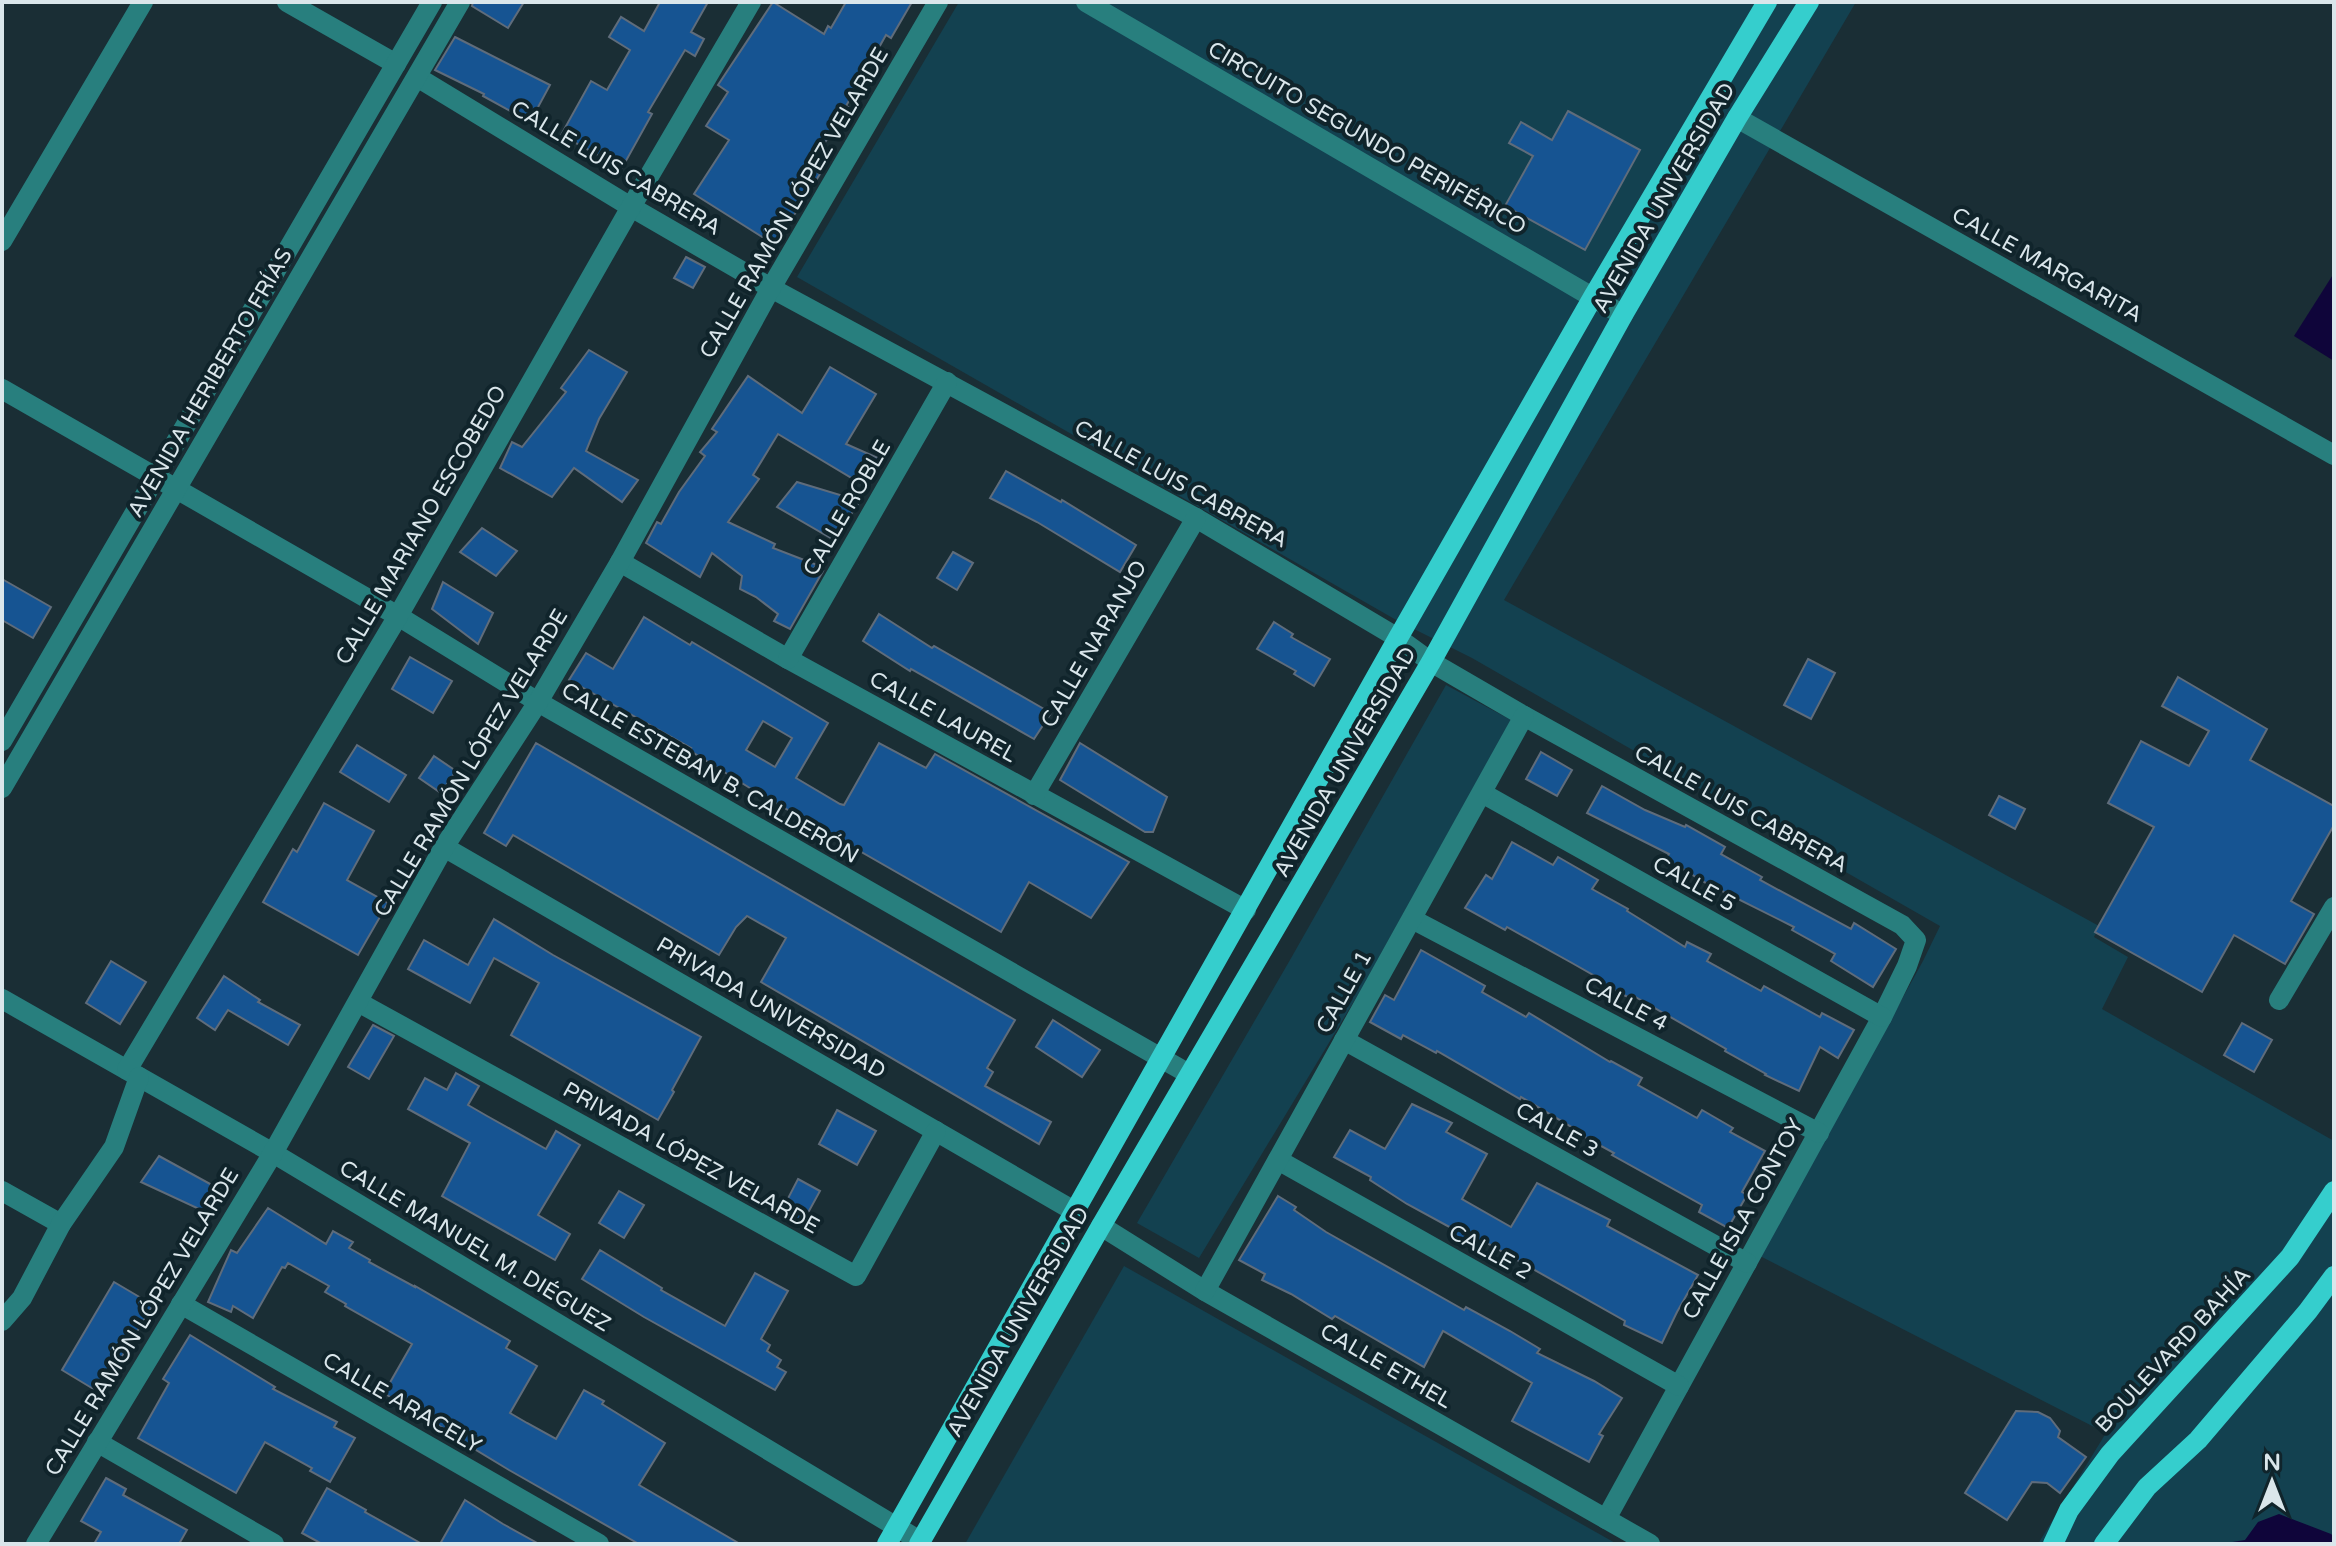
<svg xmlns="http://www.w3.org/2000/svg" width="2336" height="1546" viewBox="0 0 2336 1546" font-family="'Varela Round',sans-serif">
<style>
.green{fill:#134150}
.water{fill:#0f053a}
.building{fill:#165492;stroke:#5f6c7b;stroke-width:2;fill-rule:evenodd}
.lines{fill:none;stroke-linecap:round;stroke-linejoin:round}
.minor{stroke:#287f7e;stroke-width:20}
.major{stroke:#35cecd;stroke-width:20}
.labels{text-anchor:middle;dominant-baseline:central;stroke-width:8;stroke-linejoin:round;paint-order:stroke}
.street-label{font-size:22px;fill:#dae6eb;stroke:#10242b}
</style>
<rect width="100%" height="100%" fill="#1a2e35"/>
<g class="green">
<polygon points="959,2 1856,2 1504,600 2099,926 2094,937 2128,957 2102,1009 2334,1141 2334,1544 2038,1544 2106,1433 1760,1256 1923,961 1940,926 1472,658 1398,621 797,277"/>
<polygon points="1446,685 1511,720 1359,993 1199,1258 1137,1223 1290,960"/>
<polygon points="1124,1266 1617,1544 965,1544"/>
</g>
<g class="water">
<polygon points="2334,273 2334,361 2294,336"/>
<polygon points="2279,1514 2331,1534 2334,1537 2334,1544 2220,1544 2245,1540 2258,1522"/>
</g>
<g class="building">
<polygon points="473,2 524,2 508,28 472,6"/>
<polygon points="660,2 708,2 691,32 704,39 695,56 685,50 648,112 652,114 622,168 561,135 591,81 607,90 630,50 609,37 621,17 644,31"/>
<polygon points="773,2 824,34 828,26 831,28 846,2 912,2 891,38 886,35 846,106 848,107 809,167 820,174 775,245 694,194 729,140 706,126 728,92 718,85"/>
<polygon points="455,37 550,85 530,122 483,96 484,94 435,70"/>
<polygon points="1568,111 1640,150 1585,250 1505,206 1533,156 1509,143 1521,122 1552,140"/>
<polygon points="686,257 705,267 693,288 674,278"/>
<polygon points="589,350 627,372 599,419 586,451 638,480 622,502 574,468 552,497 500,468 512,442 522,447 566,392 561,388"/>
<polygon points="830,367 876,394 846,444 880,459 865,486 778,434 753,475 759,479 728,522 775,544 773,548 817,565 814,568 823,571 790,629 774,621 778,614 756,597 740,589 742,576 712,553 700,577 646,543 657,522 661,524 679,492 705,456 700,452 717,432 712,429 748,376 802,413"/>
<polygon points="1006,471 1061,502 1062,500 1136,545 1120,572 1037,522 990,498"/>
<polygon points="797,482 860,501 834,540 777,507"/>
<polygon points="482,528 517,551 496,576 460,552"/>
<polygon points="953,552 973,563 957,590 937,578"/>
<polygon points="2,579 51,607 33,638 2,620"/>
<polygon points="443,582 493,613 478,644 432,609"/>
<polygon points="879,614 932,648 934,646 1051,713 1034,739 911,669 910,671 863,641"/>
<path d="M 644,617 L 690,645 L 692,642 L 828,723 L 796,778 L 840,804 L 844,805 L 879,743 L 926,768 L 935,754 L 1129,862 L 1091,918 L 1029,882 L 1001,932 L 753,790 L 689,750 L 691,748 L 569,680 L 586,653 L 613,669 ZM 763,721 L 792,738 L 775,767 L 746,750 Z"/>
<polygon points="1274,622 1293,634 1291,637 1330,659 1314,686 1294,674 1296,671 1257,649"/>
<polygon points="410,657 452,681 433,713 392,689"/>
<polygon points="1808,659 1835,673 1811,719 1784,705"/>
<polygon points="2178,677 2267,729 2250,760 2334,806 2334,825 2291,901 2314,914 2285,964 2234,935 2202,992 2095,932 2154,827 2108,803 2141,741 2189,766 2209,731 2162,706"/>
<polygon points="536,743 1015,1020 987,1068 993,1072 985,1086 1051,1122 1039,1144 761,982 786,938 747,916 736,927 719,955 513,835 506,846 484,833"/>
<polygon points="1080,743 1167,797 1153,832 1145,832 1060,780"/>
<polygon points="357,745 406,775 389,802 340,772"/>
<polygon points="1541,752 1572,770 1557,796 1526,779"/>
<polygon points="434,756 456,771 441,793 419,778"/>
<polygon points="1602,786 1645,810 1685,827 1686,825 1725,847 1721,854 1762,877 1760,880 1851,929 1854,923 1896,949 1873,987 1831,961 1835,954 1792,930 1794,927 1706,883 1666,859 1669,854 1587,813"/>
<polygon points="1999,796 2025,809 2015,829 1989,815"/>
<polygon points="324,803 374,831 347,880 388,903 358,955 263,902 293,849 297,852"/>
<polygon points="1512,842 1553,865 1558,857 1598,880 1592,889 1628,909 1627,911 1685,947 1687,942 1711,954 1707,961 1761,991 1764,986 1820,1017 1822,1013 1854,1030 1838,1058 1820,1047 1799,1091 1765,1075 1766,1074 1725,1051 1726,1049 1632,995 1630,998 1598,983 1600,979 1572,963 1507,927 1505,930 1465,908 1486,875 1492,879"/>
<polygon points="494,919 553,955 701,1037 672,1090 674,1092 658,1120 511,1035 539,983 494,958 470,1003 408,969 424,940 468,965"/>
<polygon points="1421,950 1485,986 1482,992 1526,1017 1529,1013 1610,1062 1611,1061 1642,1078 1638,1085 1697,1118 1702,1110 1733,1128 1730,1132 1765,1151 1742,1192 1747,1195 1728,1228 1699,1212 1702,1205 1612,1155 1614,1153 1572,1130 1573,1128 1521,1097 1520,1099 1437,1051 1436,1053 1403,1035 1401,1039 1370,1022 1385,995 1394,1000"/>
<polygon points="111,961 146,982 120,1024 86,1003"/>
<polygon points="224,976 260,1000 258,1002 300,1025 288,1045 228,1010 215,1030 197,1018"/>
<polygon points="1053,1020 1100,1050 1082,1077 1036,1047"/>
<polygon points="2242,1023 2272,1040 2254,1072 2224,1055"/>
<polygon points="373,1025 394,1036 369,1079 348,1067"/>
<polygon points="456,1073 479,1086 468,1105 487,1116 546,1149 556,1131 580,1145 538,1215 570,1234 555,1260 442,1196 470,1143 408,1109 425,1078 447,1090"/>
<polygon points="1412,1104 1452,1123 1446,1132 1487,1154 1462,1199 1511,1227 1537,1183 1610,1220 1607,1226 1698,1275 1677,1312 1662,1343 1624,1325 1625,1321 1485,1242 1481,1250 1453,1234 1455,1230 1407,1204 1370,1180 1371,1177 1334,1157 1350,1130 1385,1149"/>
<polygon points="837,1110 876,1131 857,1165 819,1144"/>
<polygon points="159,1156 223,1191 214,1216 141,1182"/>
<polygon points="798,1179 820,1191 803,1222 782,1210"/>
<polygon points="619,1191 644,1205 624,1238 599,1223"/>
<polygon points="1278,1196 1296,1207 1294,1210 1326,1232 1464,1310 1466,1307 1510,1331 1540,1349 1537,1353 1594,1381 1622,1398 1599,1434 1603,1436 1589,1462 1512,1421 1532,1383 1443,1331 1424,1367 1335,1316 1332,1319 1291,1294 1262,1280 1265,1274 1239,1260"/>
<polygon points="268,1208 326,1244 333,1231 353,1242 349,1248 370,1260 369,1262 415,1287 415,1286 510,1341 506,1348 537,1366 510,1413 527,1423 556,1439 584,1390 604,1401 602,1404 665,1443 639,1485 740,1544 639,1544 509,1470 463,1442 464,1440 404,1406 384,1393 412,1344 345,1306 346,1304 325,1292 329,1286 288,1263 285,1268 282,1267 253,1318 233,1306 231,1312 208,1302 231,1250 237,1253"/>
<polygon points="600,1250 662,1288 661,1290 725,1326 755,1273 788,1291 761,1339 770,1345 767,1351 781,1360 777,1367 786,1372 775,1390 644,1317 582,1279"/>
<polygon points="114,1282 153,1305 100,1393 62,1370"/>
<polygon points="190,1335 275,1387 273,1389 337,1422 334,1427 355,1438 330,1482 310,1471 312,1468 265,1442 236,1493 138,1438 169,1383 163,1379"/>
<polygon points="2016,1411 2038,1412 2050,1418 2060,1431 2058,1437 2086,1457 2060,1493 2047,1483 2032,1482 2007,1520 1965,1493"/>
<polygon points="106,1478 126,1489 123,1495 187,1530 179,1544 94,1544 101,1532 81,1521"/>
<polygon points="327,1488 366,1510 365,1512 422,1544 322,1544 302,1533"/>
<polygon points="465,1500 503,1524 539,1544 440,1544"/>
</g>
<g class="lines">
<g class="minor">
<polyline points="287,2 396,64"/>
<polyline points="1086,2 1623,315"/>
<polyline points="417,77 631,207 771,288 1196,518 1398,638 1431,662 1524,716 1902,925 1916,940 1907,966 1882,1017 1606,1519"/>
<polyline points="1737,118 2334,455"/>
<polyline points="2,241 143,2"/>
<polyline points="2,389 398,616 538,702 1189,1074"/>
<polyline points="620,562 788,659 1246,910"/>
<polyline points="788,659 947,382"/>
<polyline points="2,741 432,2"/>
<polyline points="2,788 460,2"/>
<polyline points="1482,793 1882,1017"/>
<polyline points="1034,795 1196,518"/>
<polyline points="444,847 1074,1211"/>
<polyline points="1412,919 1819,1133"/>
<polyline points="2,999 273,1153 920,1541"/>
<polyline points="2279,1000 2334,907"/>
<polyline points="358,1002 856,1276 936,1131"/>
<polyline points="1344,1040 1747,1263"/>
<polyline points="127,1070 398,616 631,207 751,2"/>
<polyline points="1278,1160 1679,1386"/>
<polyline points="2,1191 61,1224"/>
<polyline points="1101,1226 1205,1291 1650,1544"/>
<polyline points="1205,1291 1524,716"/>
<polyline points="181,1304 599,1544"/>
<polyline points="2,1321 22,1298 61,1224 114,1147 139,1077"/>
<polyline points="97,1442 274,1544"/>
<polyline points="36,1544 273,1153 444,847 538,702 620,562 771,288 938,2"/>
</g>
<g class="major">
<polyline points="887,1544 1398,638 1593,297 1767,2"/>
<polyline points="919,1544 1101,1226 1431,662 1623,315 1737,118 1809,2"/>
<polyline points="2053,1544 2069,1510 2110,1454 2290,1257 2334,1191"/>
<polyline points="2104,1544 2147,1487 2198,1440 2308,1311 2334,1276"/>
</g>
</g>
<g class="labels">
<g class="street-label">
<text transform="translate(1367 138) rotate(30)">CIRCUITO SEGUNDO PERIFÉRICO</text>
<text transform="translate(616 168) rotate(31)">CALLE LUIS CABRERA</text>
<text transform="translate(1664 198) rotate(-60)">AVENIDA UNIVERSIDAD</text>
<text transform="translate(794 203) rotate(-60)">CALLE RAMÓN LÓPEZ VELARDE</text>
<text transform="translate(2047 265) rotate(29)">CALLE MARGARITA</text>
<text transform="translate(210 383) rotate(-60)">AVENIDA HERIBERTO FRÍAS</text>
<text transform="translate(1181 484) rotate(29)">CALLE LUIS CABRERA</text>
<text transform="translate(847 508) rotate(-60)">CALLE ROBLE</text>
<text transform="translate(421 525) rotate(-60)">CALLE MARIANO ESCOBEDO</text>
<text transform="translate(1094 644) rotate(-60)">CALLE NARANJO</text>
<text transform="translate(943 717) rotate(29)">CALLE LAUREL</text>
<text transform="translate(1345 762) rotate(-60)">AVENIDA UNIVERSIDAD</text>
<text transform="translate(471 763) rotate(-59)">CALLE RAMÓN LÓPEZ VELARDE</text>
<text transform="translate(710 773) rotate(30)">CALLE ESTEBAN B. CALDERÓN</text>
<text transform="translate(1741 809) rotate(29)">CALLE LUIS CABRERA</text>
<text transform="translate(1694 884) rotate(29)">CALLE 5</text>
<text transform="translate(1344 992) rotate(-61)">CALLE 1</text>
<text transform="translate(1626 1004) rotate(28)">CALLE 4</text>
<text transform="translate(771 1008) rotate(30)">PRIVADA UNIVERSIDAD</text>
<text transform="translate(1557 1130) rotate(29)">CALLE 3</text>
<text transform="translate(691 1158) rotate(29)">PRIVADA LÓPEZ VELARDE</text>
<text transform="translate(1743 1219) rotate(-61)">CALLE ISLA CONTOY</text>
<text transform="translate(475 1246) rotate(31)">CALLE MANUEL M. DIÉGUEZ</text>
<text transform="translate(1490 1252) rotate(29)">CALLE 2</text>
<text transform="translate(142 1322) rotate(-59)">CALLE RAMÓN LÓPEZ VELARDE</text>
<text transform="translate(1018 1322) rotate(-60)">AVENIDA UNIVERSIDAD</text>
<text transform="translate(2173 1350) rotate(-47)">BOULEVARD BAHÍA</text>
<text transform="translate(1386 1366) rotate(30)">CALLE ETHEL</text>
<text transform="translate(402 1403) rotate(30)">CALLE ARACELY</text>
</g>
</g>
<rect width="2336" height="1546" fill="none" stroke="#dae6eb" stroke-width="8"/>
<g transform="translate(2272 1482)" stroke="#10242b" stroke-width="6" paint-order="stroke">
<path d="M0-6L14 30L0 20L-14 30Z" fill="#dae6eb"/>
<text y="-12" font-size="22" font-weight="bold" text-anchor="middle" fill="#dae6eb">N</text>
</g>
</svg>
